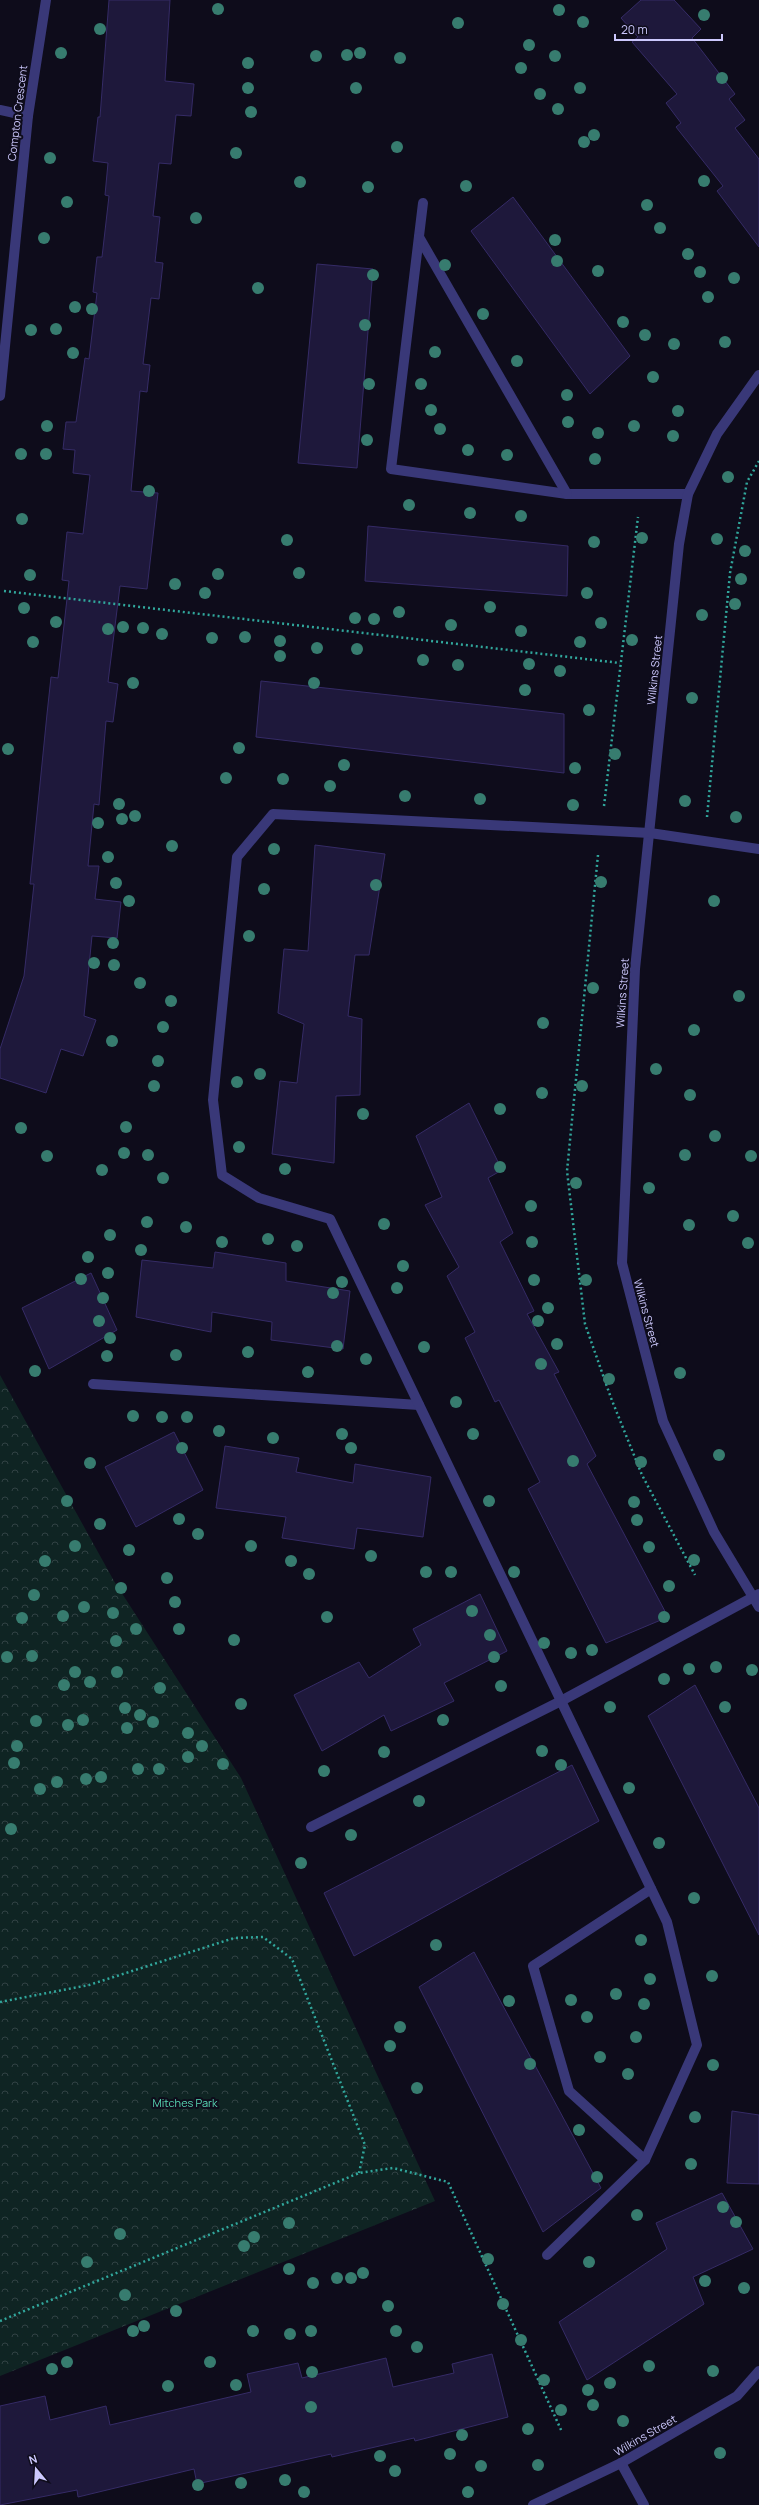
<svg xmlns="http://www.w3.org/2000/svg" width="759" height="2505" viewBox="0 0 759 2505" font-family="Manrope,sans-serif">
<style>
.forest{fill:url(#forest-crowns)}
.building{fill:#1e183b;stroke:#352b66}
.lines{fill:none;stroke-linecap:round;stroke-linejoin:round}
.path{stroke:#31a79c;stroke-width:2.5;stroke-dasharray:2 3;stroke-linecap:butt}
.minor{stroke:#393878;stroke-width:10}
.tree{fill:#377c6f}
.labels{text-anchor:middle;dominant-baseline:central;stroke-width:4;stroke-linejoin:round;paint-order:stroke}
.street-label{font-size:11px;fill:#ccc8fd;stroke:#0e0c1b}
.park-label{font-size:11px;fill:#58d8b4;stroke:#0e0c1b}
</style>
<defs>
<pattern id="forest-crowns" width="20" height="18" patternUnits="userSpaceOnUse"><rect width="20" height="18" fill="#0f2423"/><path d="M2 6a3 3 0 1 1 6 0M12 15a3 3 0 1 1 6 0" fill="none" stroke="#314244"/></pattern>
</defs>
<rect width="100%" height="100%" fill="#0e0c1b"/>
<polygon class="forest" points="0,1375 114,1581 241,1778 435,2201 0,2376"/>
<g class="building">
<polygon points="109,0 170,0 165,81 194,84 191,116 176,115 171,164 159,163 153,216 160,217 155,262 163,263 159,299 151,298 143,364 150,365 147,392 140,391 131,491 158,493 147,589 120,586 108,682 118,684 113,722 106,721 99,805 94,804 88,866 99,866 95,899 121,902 117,938 92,936 84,1016 96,1020 83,1056 61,1049 46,1093 0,1078 0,1049 24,976 34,884 30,884 47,714 51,677 58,678 69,581 62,580 67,532 83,534 90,475 73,473 75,450 63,449 66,422 76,422 85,358 89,359 97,293 93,292 97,257 102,257 109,196 105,195 108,163 93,161 98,117 100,117"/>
<polygon points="641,0 674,0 701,29 692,38 735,94 729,99 745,120 735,128 759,159 759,247 717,191 723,186 676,127 681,123 666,103 677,94 632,42 638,37 621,18"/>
<polygon points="513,197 630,356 590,394 471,231"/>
<polygon points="317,264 373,269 357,468 298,463"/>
<polygon points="368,526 568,546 567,596 365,581"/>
<polygon points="261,681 564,714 564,773 256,737"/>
<polygon points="315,845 385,854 369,955 355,955 348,1016 362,1019 360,1095 336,1096 334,1163 272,1154 280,1081 297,1083 304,1024 278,1013 284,949 308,951"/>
<polygon points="469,1103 502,1170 488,1178 513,1233 500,1242 534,1311 527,1314 559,1372 554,1374 596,1456 587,1464 668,1617 606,1643 528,1489 540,1482 499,1400 495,1402 465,1338 475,1332 447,1276 459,1267 425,1205 442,1197 416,1136"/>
<polygon points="215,1252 286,1263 286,1281 350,1291 343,1349 271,1340 272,1322 212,1312 211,1332 136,1317 142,1260 213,1268"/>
<polygon points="91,1273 117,1330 49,1369 22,1308"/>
<polygon points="174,1432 203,1490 136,1527 105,1467"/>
<polygon points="225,1446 299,1458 296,1472 353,1483 355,1464 431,1477 423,1537 357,1528 354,1549 282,1538 286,1517 216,1508"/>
<polygon points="480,1594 507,1651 444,1683 454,1701 391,1731 384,1715 322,1751 294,1695 359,1662 369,1678 421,1645 413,1629"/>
<polygon points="695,1685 759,1808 759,1935 648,1716"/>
<polygon points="572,1765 599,1821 354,1956 324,1893"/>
<polygon points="474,1952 601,2188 543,2232 419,1987"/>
<polygon points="732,2111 759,2115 759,2184 727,2183"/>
<polygon points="722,2193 753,2249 693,2277 704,2304 587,2380 559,2322 667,2249 656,2223"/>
<polygon points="492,2354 508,2417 415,2441 414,2438 332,2457 331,2454 197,2484 194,2469 78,2497 77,2490 0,2505 0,2406 45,2396 50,2420 106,2406 110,2425 251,2392 247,2374 298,2363 302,2378 386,2358 393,2387 454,2373 452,2364"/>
</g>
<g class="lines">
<g class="path">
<polyline points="4,591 620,663"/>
<polyline points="604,806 638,517"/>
<polyline points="707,817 730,573 747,482 759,461"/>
<polyline points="598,855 567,1171 585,1324 611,1398 642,1475 695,1575"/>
<polyline points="0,2002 89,1985 234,1938 263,1937 292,1959 365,2145 359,2173"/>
<polyline points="0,2321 359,2173 393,2168 448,2182 562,2432"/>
</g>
<g class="minor">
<polyline points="0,110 28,116"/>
<polyline points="423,203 391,469 567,494 688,494"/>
<polyline points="419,237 567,494"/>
<polyline points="759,375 717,434 688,494 679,544 635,969 622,1263 663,1421 714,1532 759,1607"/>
<polyline points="0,396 28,116 46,0"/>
<polyline points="93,1384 419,1405"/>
<polyline points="311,1827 561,1701 759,1594"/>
<polyline points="645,2160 569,2091 533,1966 651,1889"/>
<polyline points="547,2255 645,2160 697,2045 667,1922 330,1219 259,1198 222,1175 213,1100 237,857 273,814 650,833 759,849"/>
<polyline points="621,2463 644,2505"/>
<polyline points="533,2505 621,2463 737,2396 759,2371"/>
</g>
</g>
<g class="tree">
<circle cx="218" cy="9" r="6"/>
<circle cx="559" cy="10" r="6"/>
<circle cx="704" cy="15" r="6"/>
<circle cx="583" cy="22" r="6"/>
<circle cx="458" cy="23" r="6"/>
<circle cx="100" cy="29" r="6"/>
<circle cx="529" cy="45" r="6"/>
<circle cx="61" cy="53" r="6"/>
<circle cx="360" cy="53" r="6"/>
<circle cx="347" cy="55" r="6"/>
<circle cx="316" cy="56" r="6"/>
<circle cx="555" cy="56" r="6"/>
<circle cx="400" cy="58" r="6"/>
<circle cx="248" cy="63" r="6"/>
<circle cx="521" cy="68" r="6"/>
<circle cx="722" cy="78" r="6"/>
<circle cx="248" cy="88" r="6"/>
<circle cx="356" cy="88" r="6"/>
<circle cx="580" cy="88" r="6"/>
<circle cx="540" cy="94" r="6"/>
<circle cx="558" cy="109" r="6"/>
<circle cx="251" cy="112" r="6"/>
<circle cx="594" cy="135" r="6"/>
<circle cx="584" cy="142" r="6"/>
<circle cx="397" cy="147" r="6"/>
<circle cx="236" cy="153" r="6"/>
<circle cx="50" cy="158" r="6"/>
<circle cx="704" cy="181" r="6"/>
<circle cx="300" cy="182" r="6"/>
<circle cx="466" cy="186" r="6"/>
<circle cx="368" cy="187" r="6"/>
<circle cx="67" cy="202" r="6"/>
<circle cx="647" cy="205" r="6"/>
<circle cx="196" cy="218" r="6"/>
<circle cx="660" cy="228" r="6"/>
<circle cx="44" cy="238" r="6"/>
<circle cx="555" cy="240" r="6"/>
<circle cx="688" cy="254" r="6"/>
<circle cx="557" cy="261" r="6"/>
<circle cx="445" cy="265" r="6"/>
<circle cx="598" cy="271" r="6"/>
<circle cx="700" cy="272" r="6"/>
<circle cx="373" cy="275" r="6"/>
<circle cx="734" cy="278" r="6"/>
<circle cx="258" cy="288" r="6"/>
<circle cx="708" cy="297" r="6"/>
<circle cx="75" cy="307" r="6"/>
<circle cx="92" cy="309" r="6"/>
<circle cx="483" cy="314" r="6"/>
<circle cx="623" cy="322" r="6"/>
<circle cx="365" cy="325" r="6"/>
<circle cx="56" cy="329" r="6"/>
<circle cx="31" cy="330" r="6"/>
<circle cx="645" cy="335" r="6"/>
<circle cx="725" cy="342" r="6"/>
<circle cx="674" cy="344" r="6"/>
<circle cx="435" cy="352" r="6"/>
<circle cx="73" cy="353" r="6"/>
<circle cx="517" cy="361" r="6"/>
<circle cx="653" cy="377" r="6"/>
<circle cx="369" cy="384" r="6"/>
<circle cx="421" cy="384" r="6"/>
<circle cx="567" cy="395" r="6"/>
<circle cx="431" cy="410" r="6"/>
<circle cx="678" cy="411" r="6"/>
<circle cx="568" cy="422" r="6"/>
<circle cx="47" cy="426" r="6"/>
<circle cx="634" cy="426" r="6"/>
<circle cx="440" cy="429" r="6"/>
<circle cx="598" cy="433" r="6"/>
<circle cx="673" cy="436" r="6"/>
<circle cx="367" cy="440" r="6"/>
<circle cx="468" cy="450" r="6"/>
<circle cx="21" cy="454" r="6"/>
<circle cx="46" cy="454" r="6"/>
<circle cx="507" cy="455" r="6"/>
<circle cx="595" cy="459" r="6"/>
<circle cx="728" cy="477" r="6"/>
<circle cx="149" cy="491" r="6"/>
<circle cx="409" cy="505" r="6"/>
<circle cx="470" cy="513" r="6"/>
<circle cx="521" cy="516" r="6"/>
<circle cx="22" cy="519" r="6"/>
<circle cx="642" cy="538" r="6"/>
<circle cx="717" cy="539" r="6"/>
<circle cx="287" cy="540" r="6"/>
<circle cx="594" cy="542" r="6"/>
<circle cx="745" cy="551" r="6"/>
<circle cx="299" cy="573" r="6"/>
<circle cx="218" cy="574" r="6"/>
<circle cx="30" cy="575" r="6"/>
<circle cx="741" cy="579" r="6"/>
<circle cx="175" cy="584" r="6"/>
<circle cx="205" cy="593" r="6"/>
<circle cx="587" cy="593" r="6"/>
<circle cx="735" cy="604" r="6"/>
<circle cx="490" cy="607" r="6"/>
<circle cx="24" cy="608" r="6"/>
<circle cx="399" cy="612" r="6"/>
<circle cx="702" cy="615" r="6"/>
<circle cx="355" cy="618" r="6"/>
<circle cx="374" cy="619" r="6"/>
<circle cx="56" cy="622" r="6"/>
<circle cx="601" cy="623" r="6"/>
<circle cx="451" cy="625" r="6"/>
<circle cx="123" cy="627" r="6"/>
<circle cx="143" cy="628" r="6"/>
<circle cx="108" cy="629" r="6"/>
<circle cx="521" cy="631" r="6"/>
<circle cx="162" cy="634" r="6"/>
<circle cx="245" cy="637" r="6"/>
<circle cx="212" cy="638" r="6"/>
<circle cx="632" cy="640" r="6"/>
<circle cx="280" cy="641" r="6"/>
<circle cx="33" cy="642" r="6"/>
<circle cx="580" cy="642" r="6"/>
<circle cx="317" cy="648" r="6"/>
<circle cx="357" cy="649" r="6"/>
<circle cx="280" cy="656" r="6"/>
<circle cx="423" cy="660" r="6"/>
<circle cx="529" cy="664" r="6"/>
<circle cx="458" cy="665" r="6"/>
<circle cx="560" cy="671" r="6"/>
<circle cx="133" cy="683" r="6"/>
<circle cx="314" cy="683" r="6"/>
<circle cx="525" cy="690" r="6"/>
<circle cx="692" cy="698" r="6"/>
<circle cx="589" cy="710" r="6"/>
<circle cx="239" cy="748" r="6"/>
<circle cx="8" cy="749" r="6"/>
<circle cx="615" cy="754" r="6"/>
<circle cx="344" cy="765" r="6"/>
<circle cx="575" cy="768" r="6"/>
<circle cx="226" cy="778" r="6"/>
<circle cx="283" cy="779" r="6"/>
<circle cx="330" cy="786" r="6"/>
<circle cx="405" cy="796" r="6"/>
<circle cx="480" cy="799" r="6"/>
<circle cx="685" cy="801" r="6"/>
<circle cx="119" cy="804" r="6"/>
<circle cx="573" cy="805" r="6"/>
<circle cx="135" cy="816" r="6"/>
<circle cx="736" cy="817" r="6"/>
<circle cx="122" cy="819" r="6"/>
<circle cx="98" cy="823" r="6"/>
<circle cx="172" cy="846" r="6"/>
<circle cx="274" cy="849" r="6"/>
<circle cx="108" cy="857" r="6"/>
<circle cx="601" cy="882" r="6"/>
<circle cx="116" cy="883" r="6"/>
<circle cx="376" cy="885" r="6"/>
<circle cx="264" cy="889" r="6"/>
<circle cx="129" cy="901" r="6"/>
<circle cx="714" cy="901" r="6"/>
<circle cx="249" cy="936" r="6"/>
<circle cx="113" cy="943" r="6"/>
<circle cx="94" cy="963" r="6"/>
<circle cx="114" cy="965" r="6"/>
<circle cx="140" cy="983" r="6"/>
<circle cx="593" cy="988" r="6"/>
<circle cx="739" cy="996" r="6"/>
<circle cx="171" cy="1001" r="6"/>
<circle cx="543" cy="1023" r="6"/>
<circle cx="163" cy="1027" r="6"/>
<circle cx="694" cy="1030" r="6"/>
<circle cx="112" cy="1041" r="6"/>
<circle cx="158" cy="1061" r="6"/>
<circle cx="656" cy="1069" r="6"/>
<circle cx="260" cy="1074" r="6"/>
<circle cx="237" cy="1082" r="6"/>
<circle cx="154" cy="1086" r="6"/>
<circle cx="582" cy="1086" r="6"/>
<circle cx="542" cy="1093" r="6"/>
<circle cx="690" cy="1095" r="6"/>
<circle cx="500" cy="1109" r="6"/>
<circle cx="363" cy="1114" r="6"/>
<circle cx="126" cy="1127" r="6"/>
<circle cx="21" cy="1128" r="6"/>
<circle cx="715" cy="1136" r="6"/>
<circle cx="239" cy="1147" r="6"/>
<circle cx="124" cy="1153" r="6"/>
<circle cx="148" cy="1155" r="6"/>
<circle cx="685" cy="1155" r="6"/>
<circle cx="47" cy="1156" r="6"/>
<circle cx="751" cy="1156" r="6"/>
<circle cx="500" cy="1167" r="6"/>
<circle cx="285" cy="1169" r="6"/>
<circle cx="102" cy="1170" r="6"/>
<circle cx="163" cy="1178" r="6"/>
<circle cx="576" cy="1183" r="6"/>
<circle cx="649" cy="1188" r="6"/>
<circle cx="531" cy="1206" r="6"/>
<circle cx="733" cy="1216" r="6"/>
<circle cx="147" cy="1222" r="6"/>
<circle cx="384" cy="1224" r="6"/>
<circle cx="689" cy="1225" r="6"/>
<circle cx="186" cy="1227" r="6"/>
<circle cx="110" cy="1235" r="6"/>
<circle cx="268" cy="1239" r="6"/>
<circle cx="222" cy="1242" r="6"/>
<circle cx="532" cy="1242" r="6"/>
<circle cx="748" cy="1243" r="6"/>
<circle cx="297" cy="1246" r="6"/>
<circle cx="141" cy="1250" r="6"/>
<circle cx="88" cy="1257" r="6"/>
<circle cx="403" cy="1266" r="6"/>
<circle cx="108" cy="1273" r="6"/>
<circle cx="81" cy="1279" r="6"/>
<circle cx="534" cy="1280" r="6"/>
<circle cx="586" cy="1280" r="6"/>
<circle cx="342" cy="1282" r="6"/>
<circle cx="397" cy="1288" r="6"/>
<circle cx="333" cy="1293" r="6"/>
<circle cx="103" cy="1298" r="6"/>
<circle cx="548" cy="1308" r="6"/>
<circle cx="99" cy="1321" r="6"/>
<circle cx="538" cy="1321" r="6"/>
<circle cx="110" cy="1338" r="6"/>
<circle cx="557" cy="1344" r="6"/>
<circle cx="337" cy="1346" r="6"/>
<circle cx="424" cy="1347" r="6"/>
<circle cx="248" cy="1352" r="6"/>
<circle cx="176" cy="1355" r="6"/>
<circle cx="107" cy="1356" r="6"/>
<circle cx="366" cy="1359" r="6"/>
<circle cx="541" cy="1364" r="6"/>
<circle cx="35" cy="1371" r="6"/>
<circle cx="308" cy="1372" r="6"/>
<circle cx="680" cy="1373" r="6"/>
<circle cx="609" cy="1379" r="6"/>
<circle cx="456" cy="1402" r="6"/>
<circle cx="133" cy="1416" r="6"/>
<circle cx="162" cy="1417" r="6"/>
<circle cx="187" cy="1417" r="6"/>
<circle cx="219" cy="1431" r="6"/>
<circle cx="342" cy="1434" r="6"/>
<circle cx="473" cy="1434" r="6"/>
<circle cx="273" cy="1438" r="6"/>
<circle cx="182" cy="1448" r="6"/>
<circle cx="351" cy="1448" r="6"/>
<circle cx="719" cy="1455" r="6"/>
<circle cx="573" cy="1461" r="6"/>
<circle cx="641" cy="1462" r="6"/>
<circle cx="90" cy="1463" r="6"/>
<circle cx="67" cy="1501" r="6"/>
<circle cx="489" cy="1501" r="6"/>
<circle cx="634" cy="1502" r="6"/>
<circle cx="179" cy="1519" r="6"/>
<circle cx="637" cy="1520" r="6"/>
<circle cx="100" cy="1524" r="6"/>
<circle cx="198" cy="1534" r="6"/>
<circle cx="75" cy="1546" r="6"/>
<circle cx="251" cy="1546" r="6"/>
<circle cx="649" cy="1547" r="6"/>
<circle cx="129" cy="1550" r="6"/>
<circle cx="371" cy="1556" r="6"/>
<circle cx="694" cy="1560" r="6"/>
<circle cx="45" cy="1561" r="6"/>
<circle cx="291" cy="1561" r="6"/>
<circle cx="426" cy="1572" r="6"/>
<circle cx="451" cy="1572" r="6"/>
<circle cx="514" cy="1572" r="6"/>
<circle cx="309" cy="1574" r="6"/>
<circle cx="167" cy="1578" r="6"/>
<circle cx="669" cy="1586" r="6"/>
<circle cx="121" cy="1588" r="6"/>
<circle cx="34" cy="1595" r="6"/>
<circle cx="175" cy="1602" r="6"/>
<circle cx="84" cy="1607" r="6"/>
<circle cx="472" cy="1611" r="6"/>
<circle cx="113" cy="1613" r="6"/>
<circle cx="63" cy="1616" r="6"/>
<circle cx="327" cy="1617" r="6"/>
<circle cx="664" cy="1617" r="6"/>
<circle cx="22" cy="1618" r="6"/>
<circle cx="136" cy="1629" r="6"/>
<circle cx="179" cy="1629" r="6"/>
<circle cx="490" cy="1635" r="6"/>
<circle cx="234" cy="1640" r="6"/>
<circle cx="116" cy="1641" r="6"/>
<circle cx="544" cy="1643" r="6"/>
<circle cx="592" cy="1650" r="6"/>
<circle cx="571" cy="1653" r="6"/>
<circle cx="32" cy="1656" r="6"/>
<circle cx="7" cy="1657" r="6"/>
<circle cx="494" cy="1657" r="6"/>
<circle cx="716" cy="1667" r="6"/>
<circle cx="689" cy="1669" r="6"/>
<circle cx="752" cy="1670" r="6"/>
<circle cx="75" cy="1672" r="6"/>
<circle cx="117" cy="1672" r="6"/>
<circle cx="664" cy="1679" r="6"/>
<circle cx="90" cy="1682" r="6"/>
<circle cx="64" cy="1685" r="6"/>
<circle cx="501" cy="1686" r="6"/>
<circle cx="160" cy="1688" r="6"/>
<circle cx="241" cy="1704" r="6"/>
<circle cx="610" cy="1707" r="6"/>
<circle cx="725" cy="1707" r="6"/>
<circle cx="125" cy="1708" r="6"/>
<circle cx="140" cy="1715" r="6"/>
<circle cx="83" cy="1720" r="6"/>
<circle cx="443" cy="1720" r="6"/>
<circle cx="36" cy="1721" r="6"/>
<circle cx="153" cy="1722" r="6"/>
<circle cx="68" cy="1725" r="6"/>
<circle cx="127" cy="1728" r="6"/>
<circle cx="188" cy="1733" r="6"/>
<circle cx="17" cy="1746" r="6"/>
<circle cx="202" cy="1746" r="6"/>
<circle cx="542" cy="1751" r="6"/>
<circle cx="384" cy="1752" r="6"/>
<circle cx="188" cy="1757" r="6"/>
<circle cx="14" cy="1763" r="6"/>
<circle cx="223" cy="1764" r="6"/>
<circle cx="561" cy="1765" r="6"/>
<circle cx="138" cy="1769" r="6"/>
<circle cx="159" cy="1769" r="6"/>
<circle cx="324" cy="1771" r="6"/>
<circle cx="101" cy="1777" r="6"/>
<circle cx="86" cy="1779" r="6"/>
<circle cx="57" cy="1782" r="6"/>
<circle cx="629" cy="1788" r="6"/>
<circle cx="40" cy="1789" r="6"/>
<circle cx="419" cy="1801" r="6"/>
<circle cx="11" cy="1829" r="6"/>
<circle cx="351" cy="1835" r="6"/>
<circle cx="659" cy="1843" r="6"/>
<circle cx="301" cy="1863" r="6"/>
<circle cx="694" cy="1898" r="6"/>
<circle cx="641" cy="1940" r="6"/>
<circle cx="436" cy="1945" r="6"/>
<circle cx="712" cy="1976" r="6"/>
<circle cx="650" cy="1979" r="6"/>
<circle cx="616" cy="1994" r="6"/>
<circle cx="571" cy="2000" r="6"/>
<circle cx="509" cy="2001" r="6"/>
<circle cx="644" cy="2004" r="6"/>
<circle cx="587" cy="2017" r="6"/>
<circle cx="400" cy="2027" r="6"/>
<circle cx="636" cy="2037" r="6"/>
<circle cx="390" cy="2046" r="6"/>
<circle cx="600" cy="2057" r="6"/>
<circle cx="530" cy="2064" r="6"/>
<circle cx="713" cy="2065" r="6"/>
<circle cx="628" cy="2074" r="6"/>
<circle cx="417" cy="2088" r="6"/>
<circle cx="695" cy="2117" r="6"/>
<circle cx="579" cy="2130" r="6"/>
<circle cx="691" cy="2164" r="6"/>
<circle cx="597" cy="2177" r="6"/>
<circle cx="723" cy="2207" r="6"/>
<circle cx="637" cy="2215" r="6"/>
<circle cx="736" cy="2222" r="6"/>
<circle cx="289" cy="2223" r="6"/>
<circle cx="120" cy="2234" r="6"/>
<circle cx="254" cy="2237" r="6"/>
<circle cx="244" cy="2246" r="6"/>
<circle cx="488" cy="2259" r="6"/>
<circle cx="87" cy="2262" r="6"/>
<circle cx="589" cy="2262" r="6"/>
<circle cx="289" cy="2269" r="6"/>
<circle cx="363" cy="2273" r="6"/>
<circle cx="337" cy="2278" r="6"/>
<circle cx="351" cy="2278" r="6"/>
<circle cx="705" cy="2281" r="6"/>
<circle cx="313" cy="2283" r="6"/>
<circle cx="744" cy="2288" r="6"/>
<circle cx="125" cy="2295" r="6"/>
<circle cx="503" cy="2304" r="6"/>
<circle cx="388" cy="2306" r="6"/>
<circle cx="176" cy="2311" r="6"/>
<circle cx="144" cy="2326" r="6"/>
<circle cx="133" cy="2331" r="6"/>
<circle cx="253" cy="2331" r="6"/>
<circle cx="311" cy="2331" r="6"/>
<circle cx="396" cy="2331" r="6"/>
<circle cx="290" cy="2334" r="6"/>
<circle cx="521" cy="2340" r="6"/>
<circle cx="417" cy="2347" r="6"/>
<circle cx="67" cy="2362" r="6"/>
<circle cx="210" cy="2362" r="6"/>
<circle cx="649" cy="2366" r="6"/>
<circle cx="52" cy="2369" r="6"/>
<circle cx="713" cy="2371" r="6"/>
<circle cx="312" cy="2372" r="6"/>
<circle cx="544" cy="2380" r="6"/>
<circle cx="610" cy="2383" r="6"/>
<circle cx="236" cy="2385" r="6"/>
<circle cx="168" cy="2386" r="6"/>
<circle cx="588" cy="2390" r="6"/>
<circle cx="593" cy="2405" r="6"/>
<circle cx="311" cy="2407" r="6"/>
<circle cx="561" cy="2410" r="6"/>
<circle cx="623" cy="2421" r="6"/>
<circle cx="528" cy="2429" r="6"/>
<circle cx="462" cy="2435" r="6"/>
<circle cx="720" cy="2453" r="6"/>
<circle cx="450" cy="2454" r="6"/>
<circle cx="380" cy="2456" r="6"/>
<circle cx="538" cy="2465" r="6"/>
<circle cx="481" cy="2466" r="6"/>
<circle cx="395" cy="2471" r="6"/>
<circle cx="285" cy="2480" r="6"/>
<circle cx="241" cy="2483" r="6"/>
<circle cx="198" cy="2485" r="6"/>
<circle cx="304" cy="2492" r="6"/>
<circle cx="468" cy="2492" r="6"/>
</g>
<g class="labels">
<g class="street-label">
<text transform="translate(17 113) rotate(-83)">Compton Crescent</text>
<text transform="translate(654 670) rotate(-84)">Wilkins Street</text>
<text transform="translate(622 993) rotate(-86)">Wilkins Street</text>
<text transform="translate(647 1313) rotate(75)">Wilkins Street</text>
<text transform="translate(645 2435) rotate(-30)">Wilkins Street</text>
</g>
<g class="park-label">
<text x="185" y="2102">Mitches Park</text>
</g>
</g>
<g transform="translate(36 2469) rotate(342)" stroke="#0e0c1b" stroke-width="3" paint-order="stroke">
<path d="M0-3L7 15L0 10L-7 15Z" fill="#ccc8fd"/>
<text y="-6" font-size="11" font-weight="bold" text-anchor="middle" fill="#ccc8fd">N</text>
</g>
<path d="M615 34v6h107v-6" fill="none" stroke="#ccc8fd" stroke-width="2"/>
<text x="621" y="34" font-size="12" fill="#ccc8fd" stroke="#0e0c1b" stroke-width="3" paint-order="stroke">20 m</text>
</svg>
